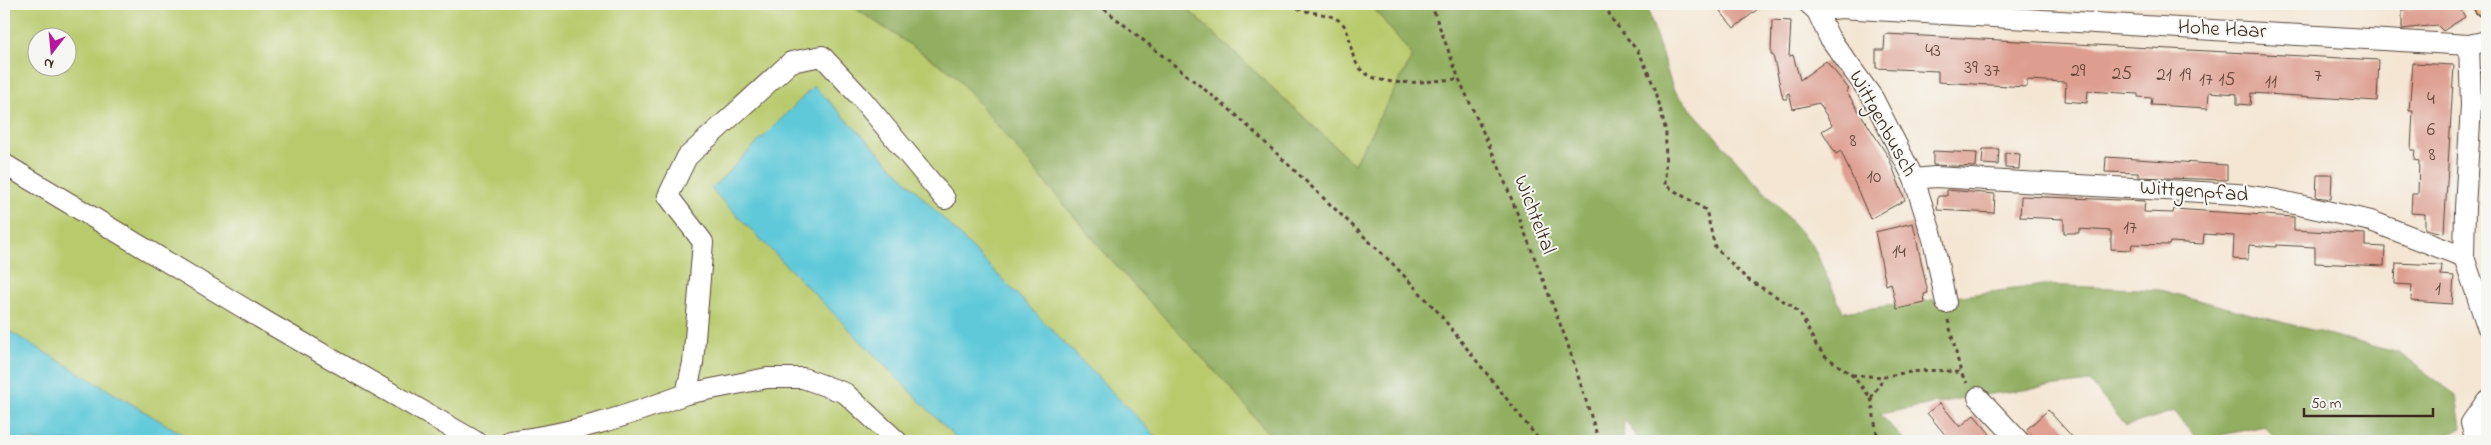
<svg xmlns="http://www.w3.org/2000/svg" width="2491" height="445" viewBox="0 0 2491 445" font-family="'Indie Flower',sans-serif">
<style>
.green{fill:#b9ca6d;stroke:#7a7a46;fill-rule:evenodd}
.forest{fill:#92ae60;stroke:#666c3f}
.water{fill:#5fc9d9;stroke:#4d7a7c}
.building{fill:#dd9d8f}
.lines{fill:none;stroke-linecap:round;stroke-linejoin:round}
.minor-casing{stroke:#574639;stroke-width:22}
.major-casing{stroke:#574639;stroke-width:28}
.path{stroke:#574639;stroke-width:3;stroke-dasharray:4 4;stroke-linecap:butt}
.minor{stroke:#fff;stroke-width:20}
.major{stroke:#f5bf86;stroke-width:25}
.labels{text-anchor:middle;dominant-baseline:central;stroke-width:4;stroke-linejoin:round;paint-order:stroke}
.number-label{font-size:19px;fill:#64473a}
.street-label{font-size:21px;fill:#3b2a1e;stroke:#f6f6f2}
</style>
<rect width="100%" height="100%" fill="#f6f6f2"/>
<filter id="ink" filterUnits="userSpaceOnUse"><feTurbulence type="fractalNoise" baseFrequency=".02" numOctaves="2"/><feDisplacementMap in="SourceGraphic" scale="10" xChannelSelector="R" yChannelSelector="G"/><feConvolveMatrix kernelMatrix="1 2 1 2 8 2 1 2 1" color-interpolation-filters="sRGB"/></filter>
<filter id="wash" filterUnits="userSpaceOnUse"><feTurbulence type="fractalNoise" baseFrequency=".0096" numOctaves="4" result="noise"/><feDisplacementMap in="SourceGraphic" scale="20" xChannelSelector="R" yChannelSelector="G"/><feGaussianBlur stdDeviation="1.12" result="paint"/><feColorMatrix in="noise" values="0 0 0 0 0 0 0 0 0 0 0 0 0 0 0 0 0 1.4 0 .05"/><feComposite in="paint" operator="in"/></filter>
<g filter="url(#wash)">
<rect width="100%" height="100%" fill="#f4e6d3"/>
<g class="green">
<path d="M 4,4 L 849,4 L 954,74 L 1116,266 L 1225,382 L 1275,441 L 4,441 ZM 38,38 L 68,38 L 68,68 L 38,68 Z"/>
<polygon points="1182,4 1370,4 1413,56 1354,164"/>
</g>
<polygon class="forest" points="849,4 1182,4 1354,164 1413,56 1370,4 1646,4 1673,89 1813,246 1843,312 2043,285 2160,290 2399,353 2456,395 2461,428 2435,441 2277,441 2265,426 2198,440 2174,411 2126,426 2090,382 1974,396 1880,414 1905,441 1640,441 1624,419 1623,441 1275,441 1225,382 1116,266 954,74"/>
<g class="water">
<polygon points="814,86 1160,441 959,441 711,189"/>
<polygon points="4,328 194,441 4,441"/>
</g>
<g id="blocks">
<g class="building">
<polygon points="1728,4 1764,4 1734,28 1720,11"/>
<polygon points="2423,4 2458,4 2465,17 2443,31 2437,25 2402,29 2402,10 2424,6"/>
<polygon points="1772,20 1791,21 1789,56 1793,55 1800,80 1826,61 1849,89 1846,91 1889,158 1905,200 1870,219 1841,151 1836,154 1822,131 1832,125 1819,103 1793,109 1789,93 1787,94 1787,99 1783,99 1773,55 1771,55"/>
<polygon points="1885,34 2379,60 2377,101 2251,93 2250,105 2237,104 2237,94 2209,92 2208,108 2151,105 2152,98 2138,97 2138,94 2088,91 2087,103 2065,101 2066,82 2027,80 2027,87 1938,82 1938,71 1876,68 1876,50 1884,50"/>
<polygon points="2413,63 2454,65 2444,233 2425,229 2425,214 2411,213 2412,194 2418,194 2419,161 2414,160 2415,150 2411,150 2413,111 2409,111"/>
<polygon points="1983,149 1999,149 1998,165 1982,164"/>
<polygon points="1933,151 1977,153 1976,167 1933,165"/>
<polygon points="2005,153 2020,154 2019,169 2005,168"/>
<polygon points="2106,157 2227,165 2227,180 2138,177 2138,173 2105,172"/>
<polygon points="2317,175 2332,175 2331,199 2316,197"/>
<polygon points="1947,190 1995,194 1994,213 1937,210 1938,196 1947,196"/>
<polygon points="2021,196 2145,201 2144,212 2173,213 2174,209 2294,217 2294,230 2365,234 2365,246 2385,247 2384,266 2315,263 2315,247 2276,245 2276,247 2249,245 2248,260 2233,259 2234,236 2204,234 2203,244 2170,242 2169,245 2132,244 2131,250 2111,249 2111,231 2079,229 2079,233 2064,233 2064,219 2020,217"/>
<polygon points="1913,223 1928,293 1924,294 1925,303 1897,309 1891,283 1886,285 1875,232"/>
<polygon points="2396,263 2442,265 2441,275 2454,276 2452,304 2411,301 2412,285 2395,284"/>
<polygon points="1940,403 1960,427 1974,415 1996,441 1944,441 1948,438 1927,413"/>
<polygon points="2048,410 2076,441 2038,441 2027,429"/>
</g>
</g>
</g>
<g filter="url(#ink)">
<use href="#blocks" fill-opacity="0" stroke="#574639" stroke-width="1"/>
<g class="lines">
<g class="minor-casing">
<g id="minor">
<polyline points="1809,4 1817,11 1840,8 2469,45 2487,41"/>
<polyline points="1817,11 1829,37 1873,98 1914,179 1933,239 1946,303"/>
<polyline points="2469,45 2471,105 2465,208 2464,257 2487,326"/>
<polyline points="4,164 272,325 475,441"/>
<polyline points="1914,179 1935,177 2237,194 2277,200 2371,221 2464,257"/>
<polyline points="686,394 767,378 803,378 845,393 897,441"/>
<polyline points="1978,397 2019,441"/>
<path d="M 510,441 C 575,433 624,417 686,394 L 693,363 L 703,242 L 668,196 L 687,157 L 791,62 L 822,56 L 862,99 L 945,199"/>
<polyline points="2476,441 2471,423 2487,400"/>
</g>
</g>
<g class="major-casing">
<polyline id="major" points="2486,4 2487,5"/>
</g>
<g class="path">
<polyline points="1098,4 1234,113 1393,264 1438,312 1540,441"/>
<path d="M 1291,4 C 1305,16 1327,10 1341,22 C 1351,31 1349,46 1354,58 C 1367,94 1428,80 1459,79"/>
<polyline points="1431,4 1459,79 1499,167 1537,264 1567,342 1599,441"/>
<polyline points="1607,4 1610,17 1640,54 1656,91 1666,132 1665,185 1706,210 1715,247 1747,279 1792,306 1801,315 1816,345 1825,356 1852,375 1871,398 1878,441"/>
<polyline points="1948,320 1961,373"/>
<polyline points="1852,375 1884,377"/>
<path d="M 1871,398 L 1884,377 C 1909,371 1935,368 1961,373 L 1967,383"/>
</g>
<use href="#minor" class="minor"/>
<use href="#major" class="major"/>
</g>
</g>
<g class="labels">
<g class="number-label">
<text x="1933" y="51">43</text>
<text x="1971" y="68">39</text>
<text x="1992" y="71">37</text>
<text x="2078" y="71">29</text>
<text x="2122" y="74">25</text>
<text x="2164" y="75">21</text>
<text x="2185" y="75">19</text>
<text x="2318" y="76">7</text>
<text x="2206" y="80">17</text>
<text x="2227" y="80">15</text>
<text x="2271" y="82">11</text>
<text x="2431" y="99">4</text>
<text x="2431" y="130">6</text>
<text x="1853" y="141">8</text>
<text x="2432" y="155">8</text>
<text x="1874" y="177">10</text>
<text x="2130" y="228">17</text>
<text x="1899" y="252">14</text>
<text x="2438" y="289">1</text>
</g>
<g class="street-label">
<text transform="translate(2222 30) rotate(3)">Hohe Haar</text>
<text transform="translate(1882 124) rotate(61)">Wittgenbusch</text>
<text transform="translate(2194 192) rotate(4)">Wittgenpfad</text>
<text transform="translate(1534 215) rotate(69)">Wichteltal</text>
</g>
</g>
<rect width="2491" height="445" fill="none" stroke="#f6f6f2" stroke-width="20"/>
<g transform="translate(52 52) rotate(196)"><circle r="24" fill="#f6f6f2" stroke="#aba49d"/>
<path d="M0-4L9 19L0 12L-9 19Z" fill="#b5179e"/>
<text y="-8" font-size="14" font-weight="bold" text-anchor="middle" fill="#3b2a1e">N</text>
</g>
<path d="M2304 408v8h129v-8" fill="none" stroke="#3b2a1e" stroke-width="2.5"/>
<text x="2311" y="408" font-size="15" fill="#3b2a1e" stroke="#f6f6f2" stroke-width="4" paint-order="stroke">50 m</text>
</svg>
